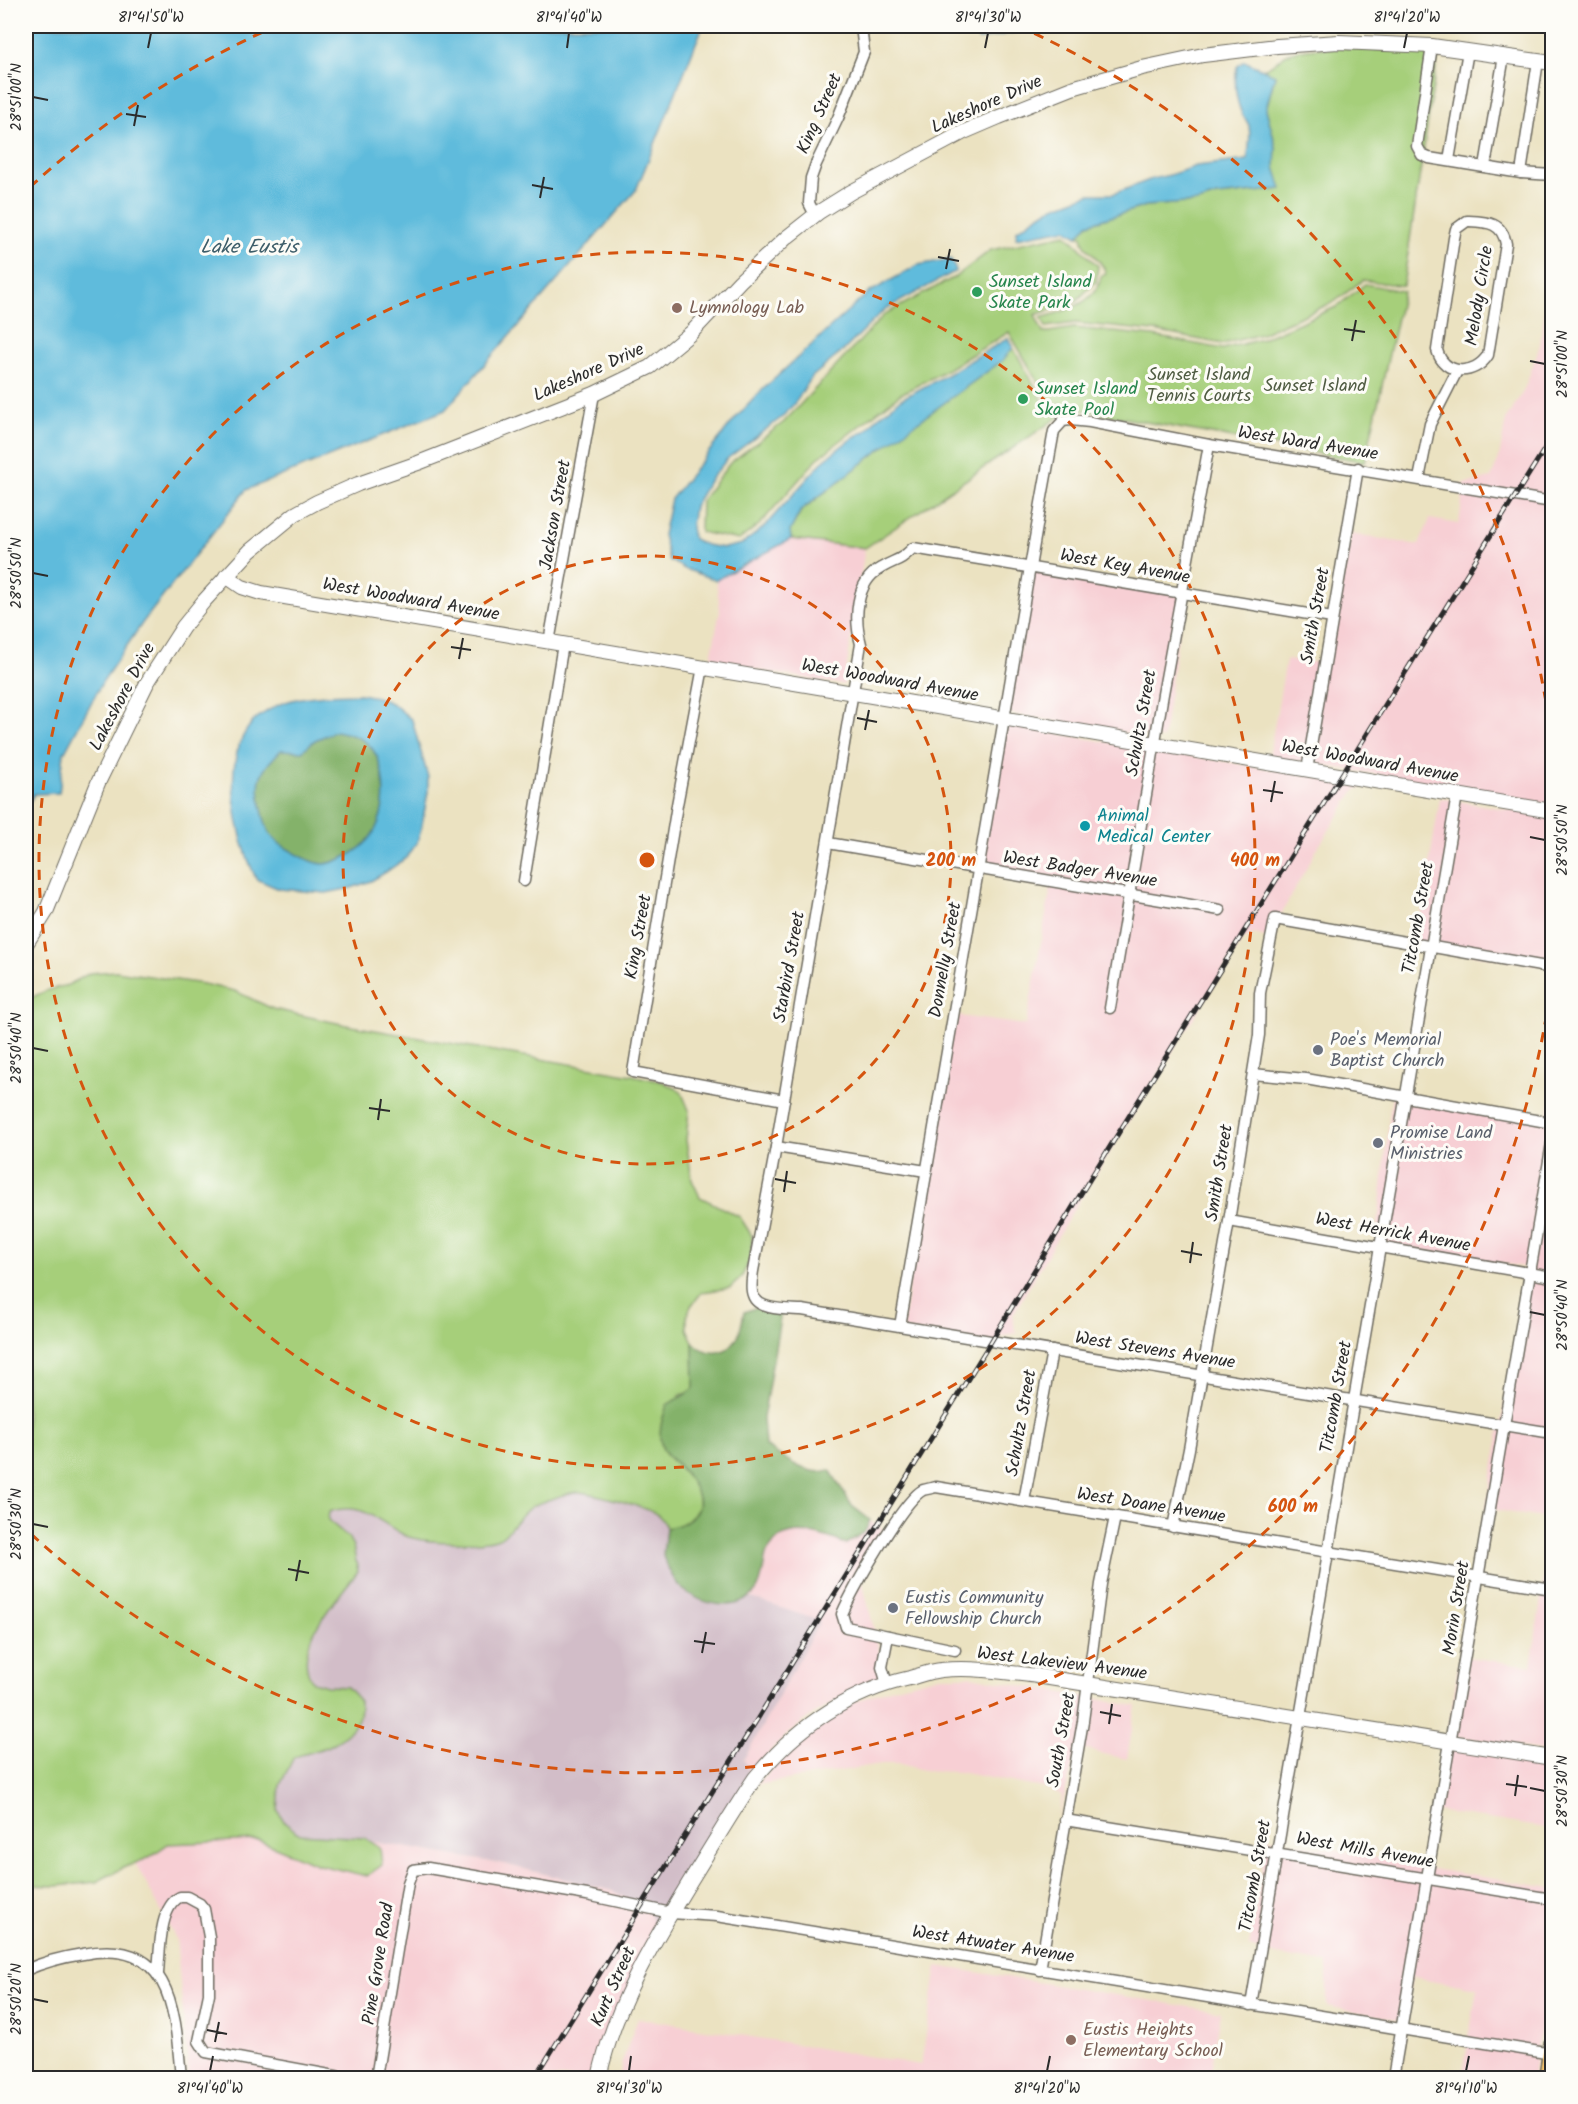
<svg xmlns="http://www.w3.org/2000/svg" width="1578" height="2104" viewBox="0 0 1578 2104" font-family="Kalam,sans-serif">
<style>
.built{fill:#f7cfd4}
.industrial{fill:#d2bdc8}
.green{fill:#a6cf7a;stroke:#687d52;stroke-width:1.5}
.forest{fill:#84b26a;stroke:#586e4a;stroke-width:1.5}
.water{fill:#5ebbdc;stroke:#447384;stroke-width:1.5;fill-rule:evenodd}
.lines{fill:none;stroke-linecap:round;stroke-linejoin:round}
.minor-casing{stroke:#6e6b60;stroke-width:13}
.tertiary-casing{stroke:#6e6b60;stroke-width:16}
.primary-casing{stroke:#6e6b60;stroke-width:19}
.minor{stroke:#fff;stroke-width:10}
.tertiary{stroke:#fff;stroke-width:14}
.primary{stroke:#f4c16a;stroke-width:16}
.rail-casing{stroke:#2b2b2b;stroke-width:5}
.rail{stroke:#fdfcf7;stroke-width:3;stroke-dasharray:9;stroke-linecap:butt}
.ticks{fill:none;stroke:#2b2b2b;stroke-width:2}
.ring{fill:none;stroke:#d5540f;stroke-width:3;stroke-dasharray:10 8}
.leisure-dot{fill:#2e9e5b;stroke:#fdfcf7;stroke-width:2}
.education-dot{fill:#8d6e63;stroke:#fdfcf7;stroke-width:2}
.culture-dot{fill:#0f9aa8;stroke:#fdfcf7;stroke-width:2}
.worship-dot{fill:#6b7280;stroke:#fdfcf7;stroke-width:2}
.labels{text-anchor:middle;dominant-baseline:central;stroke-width:6;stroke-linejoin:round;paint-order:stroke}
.street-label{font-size:18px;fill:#2b2b2b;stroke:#fdfcf7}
.leisure-label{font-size:18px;fill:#27864d;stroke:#fdfcf7;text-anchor:start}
.education-label{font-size:18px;fill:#785e54;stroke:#fdfcf7;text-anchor:start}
.park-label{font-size:18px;fill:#505c43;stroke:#fdfcf7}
.culture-label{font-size:18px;fill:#0d838f;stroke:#fdfcf7;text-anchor:start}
.worship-label{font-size:18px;fill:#5b616d;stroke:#fdfcf7;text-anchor:start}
.water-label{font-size:20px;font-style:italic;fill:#3d5d69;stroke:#fdfcf7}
.centre{fill:#d5540f;stroke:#fdfcf7;stroke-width:3}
.ring-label{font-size:18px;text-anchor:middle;font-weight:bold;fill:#d5540f;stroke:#fdfcf7;stroke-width:6;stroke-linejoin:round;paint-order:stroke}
.neatline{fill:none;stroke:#2b2b2b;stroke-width:2}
.ticks-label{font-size:15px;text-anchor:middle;fill:#2b2b2b}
</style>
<rect width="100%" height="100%" fill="#fdfcf7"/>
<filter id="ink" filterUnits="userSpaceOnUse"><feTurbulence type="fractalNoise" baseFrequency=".0167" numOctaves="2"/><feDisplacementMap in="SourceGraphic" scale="12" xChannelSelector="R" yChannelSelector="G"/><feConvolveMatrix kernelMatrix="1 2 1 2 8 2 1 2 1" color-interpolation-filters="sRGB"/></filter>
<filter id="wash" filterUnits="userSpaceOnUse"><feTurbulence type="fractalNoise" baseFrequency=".008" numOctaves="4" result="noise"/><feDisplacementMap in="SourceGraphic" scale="24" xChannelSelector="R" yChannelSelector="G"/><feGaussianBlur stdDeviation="1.35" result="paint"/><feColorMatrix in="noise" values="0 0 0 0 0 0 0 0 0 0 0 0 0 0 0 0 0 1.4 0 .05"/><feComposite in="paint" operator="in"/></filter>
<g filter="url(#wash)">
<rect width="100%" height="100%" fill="#ebe2c1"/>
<g class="built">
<polygon points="1552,261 1552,805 1269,756 1286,660 1326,663 1351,534 1419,545 1430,519 1459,524 1464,484 1491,478 1499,458 1506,419 1524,390 1540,345"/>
<polygon points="791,539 865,548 844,685 710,662 720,610 716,580"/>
<polygon points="1034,567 1184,595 1163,739 1008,713"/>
<polygon points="1006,725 1366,785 1355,790 1317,849 1268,938 1255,934 1243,939 1072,1212 1013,1315 1015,1331 1020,1332 1001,1337 994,1348 902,1329 951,1015 1026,1025 1052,881 980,871"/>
<polygon points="1440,798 1552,817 1552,967 1416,945"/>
<polygon points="1552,1092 1552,1520 1486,1508 1529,1268 1402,1247 1376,1240 1392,1094 1547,1122"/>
<polygon points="869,1521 883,1529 859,1568 886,1678 850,1692 810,1717 789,1733 769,1753 750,1776 744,1759 819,1622 748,1597 758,1590 766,1552 777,1539 789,1532 809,1533 846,1544 865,1532"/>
<polygon points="1552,1524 1552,1752 1448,1735 1460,1656 1531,1666"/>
<polygon points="940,1676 970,1676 1136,1706 1127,1759 1077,1748 1058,1821 1062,1796 1048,1789 959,1772 927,1771 900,1764 881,1764 757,1785 795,1742 854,1702 892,1688"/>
<polygon points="1446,1746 1552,1764 1552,1829 1436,1811"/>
<polygon points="1267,1838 1431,1867 1431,1869 1552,1888 1552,1958 1532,2078 1462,2078 1477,1988 1412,1977 1402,2021 1327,2006 1327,1963 1277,1955 1249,1947"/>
<polygon points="258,1840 367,1876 380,1848 368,1841 504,1864 613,1891 648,1910 656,1927 594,2078 189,2078 176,1939 135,1863 148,1858 168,1844"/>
<polygon points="937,1966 1221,2012 1210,2078 619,2078 622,2062 638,2018 921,2065"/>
</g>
<polygon class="industrial" points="574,1492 585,1492 647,1509 659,1516 666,1525 667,1534 663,1556 742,1602 748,1597 820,1621 744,1759 750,1776 656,1927 648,1910 613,1891 504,1864 368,1841 365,1838 300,1834 284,1823 278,1811 280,1785 294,1757 319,1750 347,1687 327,1686 313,1682 305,1663 312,1638 328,1608 358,1571 353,1546 348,1537 327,1520 329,1512 338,1509 358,1508 406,1536 469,1543 501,1537 517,1518 537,1504"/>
<g class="green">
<path d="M 1339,47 L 1438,53 L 1403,286 L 1363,280 L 1334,302 L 1261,334 L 1223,344 L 1154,331 L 1075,323 L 1046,327 L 1041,318 C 1063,311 1097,304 1101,276 L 1106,273 C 1100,255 1084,253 1082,236 L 1078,236 L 1088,224 L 1146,206 L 1198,202 L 1217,196 L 1272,190 L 1276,147 L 1266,109 L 1275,76 L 1263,69 C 1273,66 1278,59 1287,54 C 1302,47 1322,49 1339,47 Z"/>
<polygon points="1066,234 1098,266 1096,282 1076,301 1035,315 1043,333 1074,328 1153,336 1223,349 1262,339 1336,307 1365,284 1403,291 1365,462 1069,408 1048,399 1009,332 948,369 899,395 817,459 760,524 739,540 700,532 701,501 730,463 784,422 885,314 955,277 991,250"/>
<polygon points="1011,344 1044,402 1066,412 865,548 791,539 790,531 801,511 885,446 1003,360 1012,348"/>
<path d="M 116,971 L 203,984 L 235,991 L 273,1009 L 346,1025 L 632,1075 L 663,1082 L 681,1091 L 689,1110 L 686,1140 L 692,1180 L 700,1197 L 740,1217 L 752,1236 L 751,1258 L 741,1278 L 730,1288 L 702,1292 L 691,1306 L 687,1316 L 687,1329 L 693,1342 L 694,1389 L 689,1393 L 680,1395 L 660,1439 C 661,1443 662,1448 664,1452 C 667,1458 673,1460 677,1465 C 690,1478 709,1502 691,1517 C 683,1525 678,1526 666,1528 C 665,1524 662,1519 659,1516 C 651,1508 587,1491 576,1492 C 568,1493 545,1501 537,1504 C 521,1510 510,1533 499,1538 C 482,1545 420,1543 404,1535 C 375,1520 364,1501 329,1512 L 328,1520 L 348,1537 L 353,1546 L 358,1571 C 339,1598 288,1647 313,1682 L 327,1686 L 347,1687 L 360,1701 C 360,1706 360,1714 358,1719 C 347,1744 317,1751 294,1757 L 280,1785 L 278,1811 L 285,1823 L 300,1834 L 365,1838 L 380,1848 L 382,1865 L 367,1876 L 319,1865 L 258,1840 L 168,1844 L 148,1858 L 125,1867 L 96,1882 L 58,1886 L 26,1885 L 26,1000 L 48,990 L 68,985 L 90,973 Z"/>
</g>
<g class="forest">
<path d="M 336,731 C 363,736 377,745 382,773 C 388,808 379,842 345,857 C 339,860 329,864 323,864 C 312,863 302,857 293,852 C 272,841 267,834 262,810 C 256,778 258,774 281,750 L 302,751 L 315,740 Z"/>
<path d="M 765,1304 L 781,1313 L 763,1418 L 765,1446 C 783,1457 808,1478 830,1470 L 852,1506 L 870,1520 L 865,1532 L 846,1544 C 824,1535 790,1523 773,1544 C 770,1548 767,1550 766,1555 C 763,1566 763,1582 756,1591 C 737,1614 702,1605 681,1588 C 674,1582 669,1569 665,1561 L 663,1556 L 666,1528 C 678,1526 683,1524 692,1517 C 709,1502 689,1477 677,1464 C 672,1459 667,1457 664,1451 C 656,1436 662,1419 667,1405 C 675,1399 687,1395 694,1388 L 693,1342 C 705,1355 724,1357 735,1341 C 741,1334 742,1321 744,1312 Z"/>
</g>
<g class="water">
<polygon points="26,26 703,26 636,190 445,410 246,490 143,622 103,681 64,753 59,793 34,794 26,809"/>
<polygon points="962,26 1043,26 979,40"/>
<path d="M 1244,61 L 1275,75 L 1266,109 L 1276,147 L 1275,167 L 1282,189 L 1217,196 L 1198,202 L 1146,206 L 1088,224 L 1078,236 L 1065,229 L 1016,238 L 1017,230 L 1049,209 L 1089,194 L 1113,194 L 1152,179 L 1170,175 L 1196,166 L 1247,160 C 1249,149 1251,137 1249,126 C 1248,122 1244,118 1242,114 C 1235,98 1234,83 1237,67 Z"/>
<polygon points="951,259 956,271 884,310 844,350 812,377 794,404 781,418 728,458 709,481 694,506 691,527 693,539 706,545 724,548 742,544 763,528 825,459 854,437 867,430 876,419 901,399 950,373 1008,338 1013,348 1003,360 885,446 801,510 790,531 791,539 716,580 685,569 669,560 663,535 671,499 735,419 760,392 868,293 918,265"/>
<path d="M 360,694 L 377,697 L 393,704 L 412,720 L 428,777 L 428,792 L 421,830 L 417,843 L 406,858 L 386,872 L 371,881 L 351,888 L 326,893 L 279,889 L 256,879 C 237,837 219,763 251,724 C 257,716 269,710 278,705 C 298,695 337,694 360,694 ZM 336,731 C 363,736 377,745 382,773 C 388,808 379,842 345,857 C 339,860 329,864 323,864 C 312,863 302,857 293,852 C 272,841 267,834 262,810 C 256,778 258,774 281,750 L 302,751 L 315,740 Z"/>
</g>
</g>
<g filter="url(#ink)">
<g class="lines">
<g class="minor-casing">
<g id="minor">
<polyline points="1432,46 1417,146 1422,155 1429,158 1521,173 1552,175"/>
<polyline points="1449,160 1468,51"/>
<polyline points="1485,166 1504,56"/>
<polyline points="1521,173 1538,61"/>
<polyline points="815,215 809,203 811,178 816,164 838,118 864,52 861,26"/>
<path d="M 1467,221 C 1488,222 1502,222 1506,244 L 1488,355 C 1475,376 1444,376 1437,350 L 1454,238 L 1456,229 Z"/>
<polyline points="1419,479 1430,424 1457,371"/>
<path d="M 1332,618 L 913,548 C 899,562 896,559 881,568 C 855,582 854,619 861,644 L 776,1147 L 753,1271 C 752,1279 750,1288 753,1295 C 758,1311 788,1309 802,1310 L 1552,1433"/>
<polyline points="549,642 594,394"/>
<polyline points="703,667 677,805 633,1072 784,1100"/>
<polyline points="1307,770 1358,468"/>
<polyline points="828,843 1220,910"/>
<polyline points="524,881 563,644"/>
<polyline points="1110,1008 1163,694 1209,445"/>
<polyline points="1253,1074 1306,1079 1552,1123"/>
<polyline points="776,1147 926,1171"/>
<polyline points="1229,1221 1552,1277"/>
<polyline points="900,1326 1041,503 1054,431 1063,421 1070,420 1090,422 1209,445 1552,502"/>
<polyline points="1024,1501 1052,1351"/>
<polyline points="1173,1527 1189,1449 1229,1221 1259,1035 1260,993 1275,919 1552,968"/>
<path d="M 955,1650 L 846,1627 L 842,1614 C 852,1591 903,1500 923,1490 C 927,1489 932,1488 936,1487 L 1552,1589"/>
<polyline points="887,1684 882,1667 888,1636"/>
<polyline points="1065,1820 1552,1899"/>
<path d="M 26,1970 C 44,1962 63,1957 83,1954 C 173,1937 175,2012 181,2078"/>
<polyline points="1040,1970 1083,1721 1101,1584 1115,1517"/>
<path d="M 158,1973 C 160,1951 159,1907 180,1897 L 187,1897 L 200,1904 L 204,1909 L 209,1937 L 209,1994 L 199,2041 L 206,2052 L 346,2078"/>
<polyline points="1251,2005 1457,795"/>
<polyline points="376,2078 408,1883 413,1870 428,1868 587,1895 671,1913 717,1916 1552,2054"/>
<polyline points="1393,2078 1552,1143"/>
</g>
</g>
<g class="tertiary-casing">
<g id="tertiary">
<polyline points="226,576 242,587 261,593 1552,811"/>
<polyline points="26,944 46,912 98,783 147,683 183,627 204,601 250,551 295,514 317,502 358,484 418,463 594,394 650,367 691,333 740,281 786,238 819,212 851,192 964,132 999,117 1072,88 1142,68 1203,55 1277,46 1339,42 1432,46 1552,63"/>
<path d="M 599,2078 C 614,2007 652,1944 689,1883 C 711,1848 732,1812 755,1778 C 796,1728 847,1692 910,1678 C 920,1675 931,1671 941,1670 C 973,1667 1005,1672 1037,1676 L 1552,1758"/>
</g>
</g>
<g class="primary-casing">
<polyline id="primary" points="1547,2078 1552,2046"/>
</g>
<use href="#minor" class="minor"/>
<use href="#tertiary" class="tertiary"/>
<use href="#primary" class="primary"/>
<g class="rail-casing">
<polyline id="rail" points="535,2078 992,1340 1088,1182 1552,437"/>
</g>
<use href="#rail" class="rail"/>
</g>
</g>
<path class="ticks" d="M 148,48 L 151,33M 567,48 L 569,33M 985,48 L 988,33M 1404,48 L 1407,33M 33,97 L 48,100M 126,114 L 146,117M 134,126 L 138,105M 532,185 L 553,189M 540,198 L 544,177M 938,257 L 959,261M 946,269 L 950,249M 1344,329 L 1365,332M 1352,341 L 1356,320M 1530,361 L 1545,364M 33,573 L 48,576M 451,647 L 471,650M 459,659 L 463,638M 857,718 L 877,722M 865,730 L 869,710M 1263,790 L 1283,793M 1271,802 L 1275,781M 1530,837 L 1545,840M 33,1048 L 48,1051M 369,1108 L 390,1111M 378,1120 L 381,1099M 775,1179 L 796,1183M 784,1192 L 787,1171M 1181,1251 L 1202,1255M 1190,1263 L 1193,1242M 1530,1312 L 1545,1315M 33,1524 L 48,1527M 288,1569 L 309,1573M 296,1581 L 300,1560M 694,1641 L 715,1644M 702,1653 L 706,1632M 1100,1712 L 1121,1716M 1109,1724 L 1112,1704M 1506,1784 L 1527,1787M 1530,1788 L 1545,1791M 1515,1796 L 1518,1775M 33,1999 L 48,2002M 207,2030 L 227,2034M 215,2042 L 219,2022M 210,2071 L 213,2056M 629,2071 L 631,2056M 1047,2071 L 1050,2056M 1466,2071 L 1469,2056"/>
<g class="ring">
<circle cx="647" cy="860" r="304"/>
<circle cx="647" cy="860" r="608"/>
<path d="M1552 979A913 913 0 0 1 30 1533M30 187A913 913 0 0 1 276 26M1018 26A913 913 0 0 1 1552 741"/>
</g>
<g class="leisure-dot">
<circle cx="977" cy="292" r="6"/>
<circle cx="1023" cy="399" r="6"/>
</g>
<g class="education-dot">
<circle cx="677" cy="308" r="6"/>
<circle cx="1071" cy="2040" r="6"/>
</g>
<circle class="culture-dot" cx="1085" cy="826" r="6"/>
<g class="worship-dot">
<circle cx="1318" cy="1050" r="6"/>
<circle cx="1378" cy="1143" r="6"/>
<circle cx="893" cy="1608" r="6"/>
</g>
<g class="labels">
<g class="street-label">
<text transform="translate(987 105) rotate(-24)">Lakeshore Drive</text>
<text transform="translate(820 114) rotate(-66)">King Street</text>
<text transform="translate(1480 296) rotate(-81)">Melody Circle</text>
<text transform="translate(589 373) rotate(-24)">Lakeshore Drive</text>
<text transform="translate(1308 444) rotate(9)">West Ward Avenue</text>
<text transform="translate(556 515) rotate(-80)">Jackson Street</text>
<text transform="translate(1125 567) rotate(10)">West Key Avenue</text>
<text transform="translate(411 600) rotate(10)">West Woodward Avenue</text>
<text transform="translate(1316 616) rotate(-80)">Smith Street</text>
<text transform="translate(890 681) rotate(10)">West Woodward Avenue</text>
<text transform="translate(123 697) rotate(-62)">Lakeshore Drive</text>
<text transform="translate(1142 723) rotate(-80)">Schultz Street</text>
<text transform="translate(1370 762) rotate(10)">West Woodward Avenue</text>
<text transform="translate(1080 870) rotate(9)">West Badger Avenue</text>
<text transform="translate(1419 918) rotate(-80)">Titcomb Street</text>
<text transform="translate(639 937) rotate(-80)">King Street</text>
<text transform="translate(946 960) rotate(-80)">Donnelly Street</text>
<text transform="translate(790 967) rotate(-80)">Starbird Street</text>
<text transform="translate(1220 1173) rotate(-81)">Smith Street</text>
<text transform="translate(1393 1233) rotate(10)">West Herrick Avenue</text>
<text transform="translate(1155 1351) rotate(9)">West Stevens Avenue</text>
<text transform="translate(1337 1397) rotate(-80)">Titcomb Street</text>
<text transform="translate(1022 1423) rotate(-80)">Schultz Street</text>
<text transform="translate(1151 1506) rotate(9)">West Doane Avenue</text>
<text transform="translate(1457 1608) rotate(-81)">Morin Street</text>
<text transform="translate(1062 1664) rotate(7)">West Lakeview Avenue</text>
<text transform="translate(1062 1740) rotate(-80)">South Street</text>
<text transform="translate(1365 1851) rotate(10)">West Mills Avenue</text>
<text transform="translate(1256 1876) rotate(-80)">Titcomb Street</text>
<text transform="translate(993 1945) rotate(9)">West Atwater Avenue</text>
<text transform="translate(379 1964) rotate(-81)">Pine Grove Road</text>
<text transform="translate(614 1987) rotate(-66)">Kurt Street</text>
</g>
<g class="leisure-label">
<text x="989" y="282">Sunset Island<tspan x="989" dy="21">Skate Park</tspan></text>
<text x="1035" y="389">Sunset Island<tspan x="1035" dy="21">Skate Pool</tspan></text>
</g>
<g class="education-label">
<text x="689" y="308">Lymnology Lab</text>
<text x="1083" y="2030">Eustis Heights<tspan x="1083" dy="21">Elementary School</tspan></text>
</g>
<g class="park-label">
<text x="1199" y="375">Sunset Island<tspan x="1199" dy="21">Tennis Courts</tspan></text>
<text x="1315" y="386">Sunset Island</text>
</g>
<g class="culture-label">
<text x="1097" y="816">Animal<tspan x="1097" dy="21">Medical Center</tspan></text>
</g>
<g class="worship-label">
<text x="1330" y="1040">Poe's Memorial<tspan x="1330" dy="21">Baptist Church</tspan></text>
<text x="1390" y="1133">Promise Land<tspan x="1390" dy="21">Ministries</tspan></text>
<text x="905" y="1598">Eustis Community<tspan x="905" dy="21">Fellowship Church</tspan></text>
</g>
<g class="water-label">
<text x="249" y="248">Lake Eustis</text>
</g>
</g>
<circle cx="647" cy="860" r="9" class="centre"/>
<g class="ring-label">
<text x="951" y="866">200 m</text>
<text x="1255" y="866">400 m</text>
<text x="1293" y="1512">600 m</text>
</g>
<rect width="1578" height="2104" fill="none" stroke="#fdfcf7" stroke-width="66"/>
<rect x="33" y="33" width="1512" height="2038" class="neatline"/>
<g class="ticks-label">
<text x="151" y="22">81°41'50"W</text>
<text x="569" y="22">81°41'40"W</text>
<text x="988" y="22">81°41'30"W</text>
<text x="1407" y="22">81°41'20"W</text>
<text transform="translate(16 97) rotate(-90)" y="5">28°51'00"N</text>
<text transform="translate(1562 364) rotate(-90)" y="5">28°51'00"N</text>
<text transform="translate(16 573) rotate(-90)" y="5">28°50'50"N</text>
<text transform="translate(1562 840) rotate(-90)" y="5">28°50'50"N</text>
<text transform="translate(16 1048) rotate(-90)" y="5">28°50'40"N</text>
<text transform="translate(1562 1315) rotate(-90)" y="5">28°50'40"N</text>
<text transform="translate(16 1524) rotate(-90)" y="5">28°50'30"N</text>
<text transform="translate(1562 1791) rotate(-90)" y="5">28°50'30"N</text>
<text transform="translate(16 1999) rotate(-90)" y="5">28°50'20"N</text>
<text x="210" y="2093">81°41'40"W</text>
<text x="629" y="2093">81°41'30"W</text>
<text x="1047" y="2093">81°41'20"W</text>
<text x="1466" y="2093">81°41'10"W</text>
</g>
</svg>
